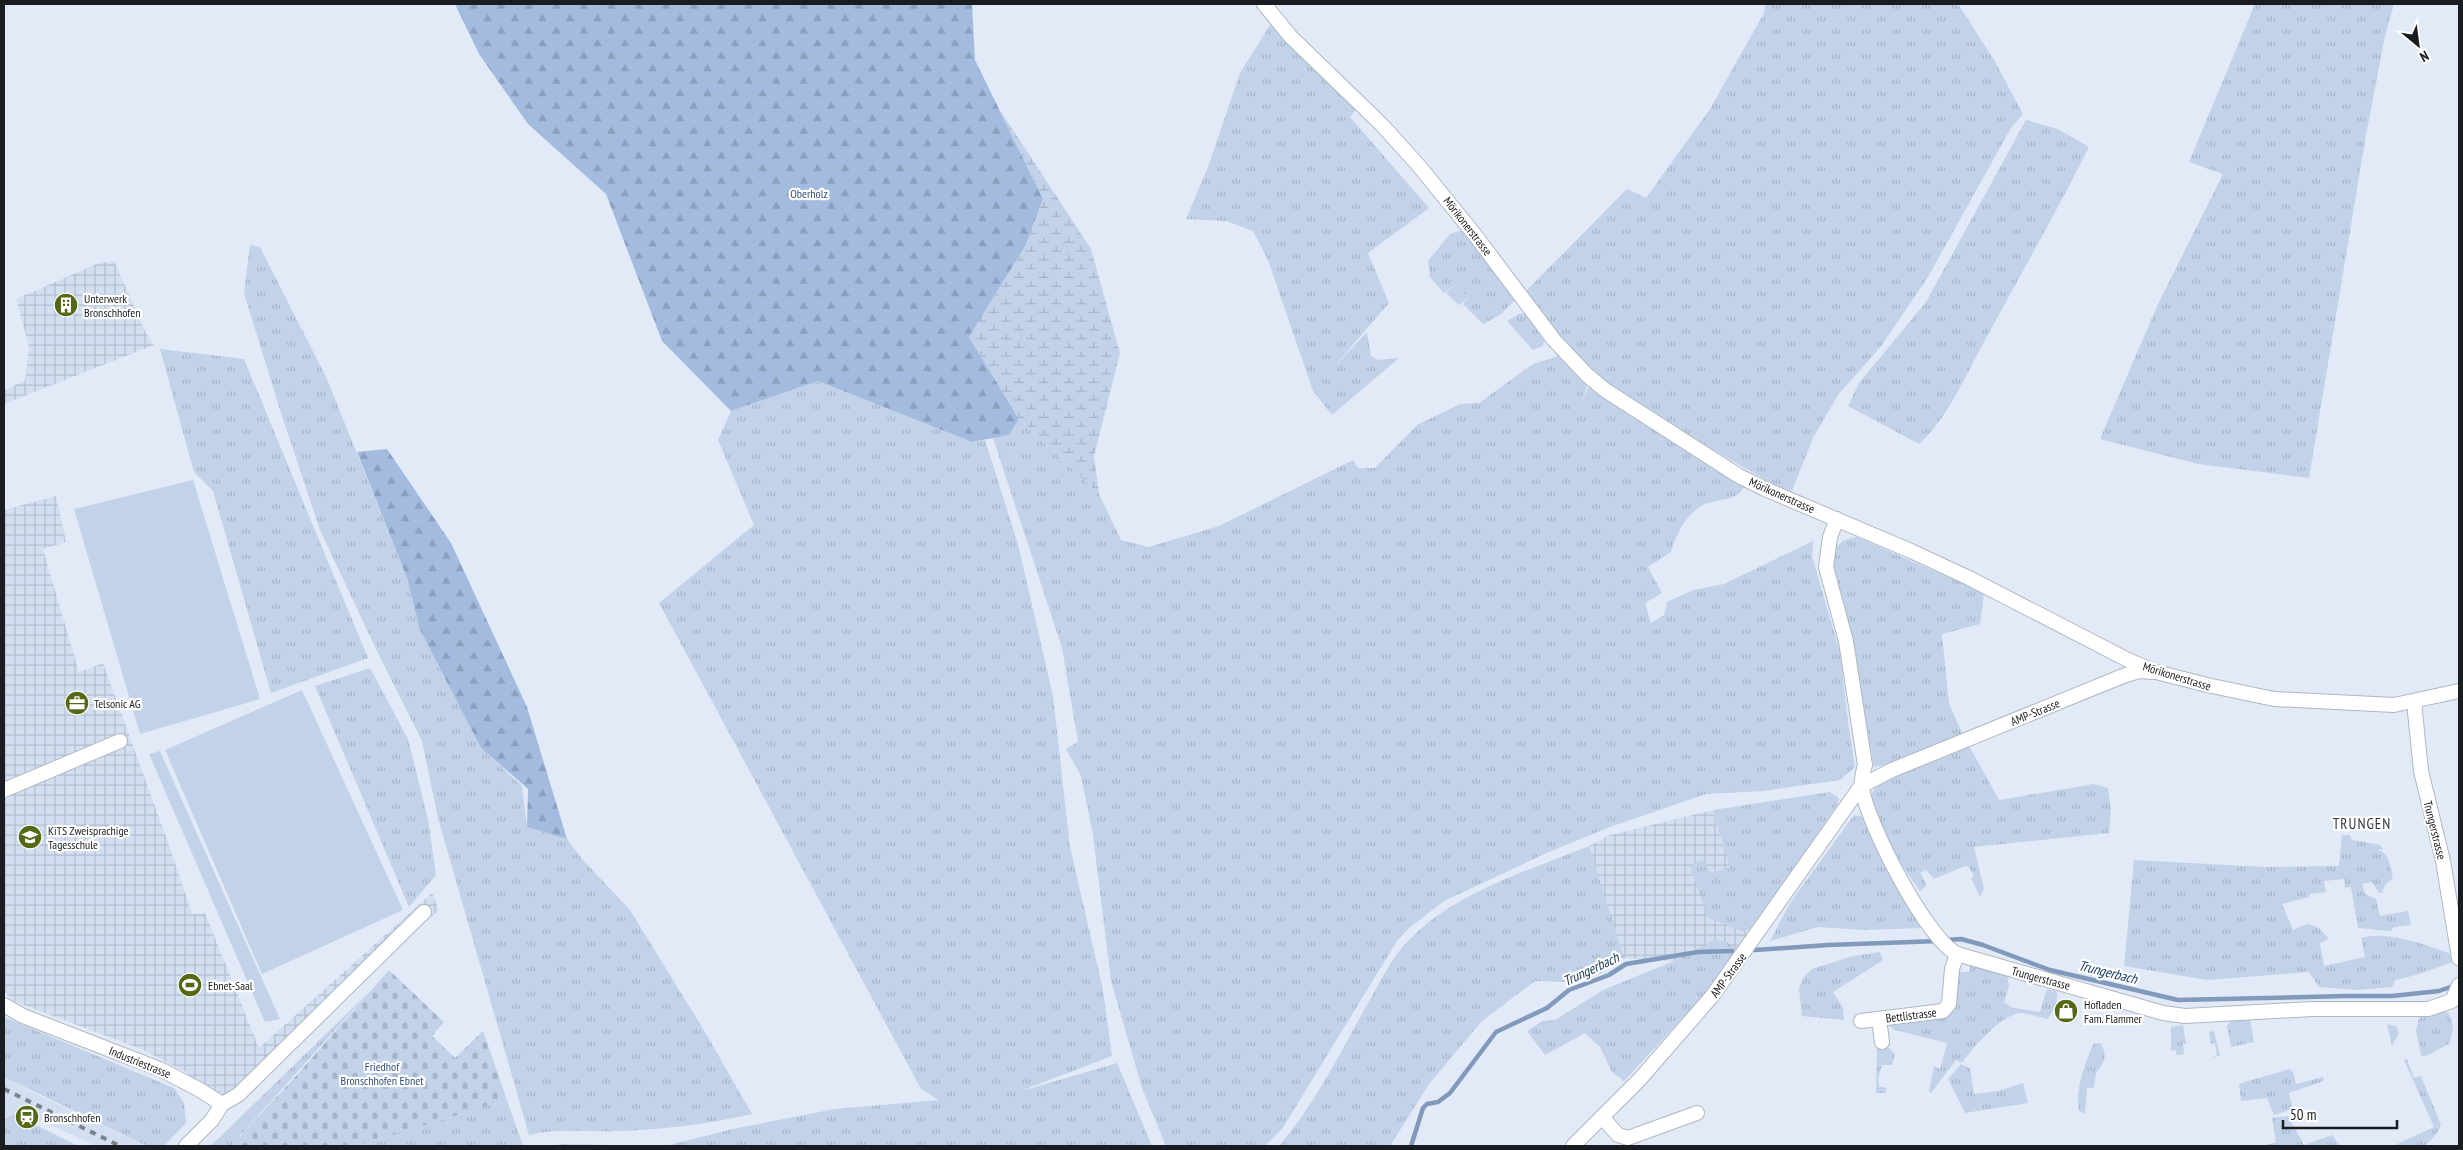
<svg xmlns="http://www.w3.org/2000/svg" width="2463" height="1150" viewBox="0 0 2463 1150" font-family="'PT Sans Narrow',sans-serif">
<style>
.built{fill:#d2dff1}
.industrial{fill:url(#industrial-grid)}
.grass{fill:url(#grass-tufts)}
.forest{fill:url(#forest-firs)}
.wetland{fill:url(#wetland-marsh)}
.cemetery{fill:url(#cemetery-stones)}
.garden{fill:#c2d2e9}
.lines{fill:none;stroke-linecap:round;stroke-linejoin:round}
.stream{stroke:#8199ba;stroke-width:4.5}
.street-casing{stroke:#afb7c3;stroke-width:16}
.street{stroke:#fff;stroke-width:14}
.rail{stroke:#7c828a;stroke-width:4;stroke-dasharray:6 6;stroke-linecap:butt}
.labels{text-anchor:middle;dominant-baseline:central;stroke-width:4.5;stroke-linejoin:round;paint-order:stroke}
.park-label{font-size:12px;fill:#30507f;stroke:#fff}
.street-label{font-size:12px;fill:#191c20;stroke:#fff}
.poi-label{font-size:12px;fill:#191c20;stroke:#fff;text-anchor:start}
.water-label{font-size:14px;font-style:italic;fill:#1a3a66;stroke:#fff}
.quarter-label{font-size:15px;letter-spacing:1px;fill:#303740;stroke:#fff}
</style>
<defs>
<pattern id="industrial-grid" width="8" height="8" patternUnits="userSpaceOnUse" patternTransform="scale(1.25)"><rect width="8" height="8" fill="#d2dff1"/><path d="M0 4h8M4 0v8" fill="none" stroke="#b4bfce"/></pattern>
<pattern id="grass-tufts" width="24" height="20" patternUnits="userSpaceOnUse" patternTransform="scale(1.25)"><rect width="24" height="20" fill="#c2d2e9"/><path d="M3 7l-1-3M5 7V3M7 7l1-3M15 17l-1-3M17 17v-4M19 17l1-3" fill="none" stroke="#a6b4c8"/></pattern>
<pattern id="forest-firs" width="22" height="20" patternUnits="userSpaceOnUse" patternTransform="scale(1.25)"><rect width="22" height="20" fill="#a3bbde"/><path d="M5 1l3.5 6h-7zM16 11l3.5 6h-7z" fill="#8ca0be"/></pattern>
<pattern id="wetland-marsh" width="20" height="14" patternUnits="userSpaceOnUse" patternTransform="scale(1.25)"><rect width="20" height="14" fill="#c2d2e9"/><path d="M1 5h8M5 5V1M11 12h8M15 12V8" fill="none" stroke="#a6b4c8"/></pattern>
<pattern id="cemetery-stones" width="16" height="16" patternUnits="userSpaceOnUse" patternTransform="scale(1.25)"><rect width="16" height="16" fill="#c2d2e9"/><path d="M2 7V4a2 2 0 0 1 4 0v3zM10 15v-3a2 2 0 0 1 4 0v3z" fill="#a6b4c8"/></pattern>
</defs>
<rect width="100%" height="100%" fill="#e2eaf7"/>
<polygon class="built" points="4,1077 32,1092 146,1146 96,1146 40,1120 35,1129 4,1115"/>
<g class="industrial">
<polygon points="114,261 146,333 154,345 4,404 4,390 25,381 29,346 16,299 99,263"/>
<polygon points="56,496 66,542 43,549 79,672 103,663 170,848 192,914 205,913 259,1048 432,893 439,910 366,972 216,1112 186,1072 141,1049 16,1002 4,992 4,510"/>
<polygon points="1713,810 1731,868 1710,873 1692,864 1753,928 1739,953 1674,961 1622,958 1589,846 1610,835"/>
</g>
<g class="grass">
<polygon points="1765,4 1958,4 1994,60 2023,114 2011,128 1928,277 1882,345 1838,395 1813,438 1792,491 1771,483 1660,419 1608,383 1569,349 1525,292 1627,189 1646,198 1710,109 1764,13"/>
<polygon points="2255,4 2394,4 2385,36 2366,135 2309,478 2198,464 2100,439 2158,304 2223,174 2189,162"/>
<polygon points="1270,25 1357,109 1350,117 1429,208 1368,253 1389,303 1333,368 1367,332 1371,356 1378,360 1399,358 1332,415 1313,391 1268,260 1253,231 1226,221 1186,219 1208,167 1240,73"/>
<path d="M 2026,120 L 2058,129 L 2089,147 C 2056,213 2019,277 1984,342 C 1965,376 1948,418 1919,444 L 1848,406 L 1859,383 L 1926,302 Z"/>
<polygon points="1462,230 1515,300 1500,315 1483,324 1463,304 1468,298 1455,285 1444,293 1430,277 1428,261 1450,234"/>
<path d="M 250,245 L 260,247 L 327,379 L 407,578 L 420,630 L 481,748 L 522,786 L 527,827 L 567,839 L 582,859 L 630,910 L 705,1032 L 752,1114 C 709,1124 661,1130 616,1131 C 587,1132 557,1128 529,1135 L 438,818 L 422,741 L 376,649 L 320,530 L 281,413 L 244,293 Z"/>
<polygon points="1525,313 1544,341 1543,346 1533,350 1507,321 1518,314"/>
<polygon points="160,349 244,359 368,658 271,693 213,491 194,472"/>
<path d="M 1558,356 L 1587,386 L 1581,403 L 1590,384 L 1745,484 C 1740,503 1714,498 1701,506 C 1685,516 1676,535 1671,552 L 1648,567 L 1662,593 L 1645,603 L 1651,623 L 1664,615 L 1667,602 L 1693,590 L 1724,584 L 1813,541 L 1812,556 L 1840,652 L 1848,722 L 1855,767 L 1840,780 L 1763,791 L 1706,794 L 1610,827 L 1551,851 L 1444,901 L 1409,928 L 1397,941 L 1282,1129 L 1265,1146 L 1166,1146 L 1142,1088 L 1111,981 L 1093,835 L 1081,776 L 1066,749 L 1078,742 L 1062,648 L 993,438 L 1009,435 L 1019,419 L 1099,494 L 1121,540 L 1149,547 L 1219,526 L 1353,460 L 1358,468 L 1375,468 L 1417,425 L 1460,404 L 1479,403 L 1533,364 Z"/>
<polygon points="818,381 972,442 985,440 1018,544 1053,696 1070,847 1103,990 1112,1056 1018,1092 1117,1063 1152,1146 550,1146 563,1144 665,1146 733,1129 835,1109 939,1100 921,1089 659,603 754,525 718,440 731,411"/>
<polygon points="1857,537 1984,593 1980,624 1942,634 1949,704 1963,735 1905,761 1874,767 1846,611 1830,553 1844,540"/>
<polygon points="370,668 408,739 428,819 436,875 409,907 315,686"/>
<polygon points="1967,742 1999,800 2094,784 2108,788 2111,810 2109,833 1974,847 1984,889 1980,897 1971,878 1974,876 1969,867 1965,866 1934,879 1926,870 1920,873 1927,885 1920,891 1891,850 1871,795 1880,779 1948,756"/>
<polygon points="1830,792 1839,798 1837,805 1753,928 1741,931 1709,918 1690,868 1692,864 1703,860 1710,873 1730,867 1713,810"/>
<polygon points="1854,815 1861,816 1866,822 1924,928 1864,930 1818,927 1770,941 1790,903"/>
<path d="M 2342,835 L 2350,835 L 2352,840 L 2380,845 L 2383,849 L 2378,850 C 2391,855 2390,866 2393,878 L 2385,885 L 2382,893 L 2379,893 L 2372,882 L 2362,884 L 2365,894 L 2376,899 L 2380,916 L 2408,911 L 2411,925 L 2394,927 L 2391,931 L 2358,928 L 2351,887 L 2345,888 L 2344,879 L 2324,881 L 2326,892 L 2310,894 L 2309,897 L 2282,904 L 2293,930 L 2307,924 L 2319,928 L 2329,939 L 2320,943 L 2324,966 L 2365,957 L 2361,938 C 2385,930 2426,945 2449,953 L 2453,962 L 2416,975 L 2395,980 L 2392,987 L 2359,990 L 2319,987 L 2309,972 L 2207,980 L 2124,966 L 2134,860 L 2265,867 L 2339,866 Z"/>
<path d="M 1589,846 L 1624,957 L 1600,974 L 1569,982 L 1535,981 L 1482,1021 L 1429,1084 L 1390,1146 L 1279,1146 C 1316,1103 1341,1051 1369,1001 C 1381,981 1391,958 1408,941 C 1455,892 1528,871 1589,846 Z"/>
<polygon points="1714,940 1727,942 1739,953 1702,997 1624,1081 1612,1072 1600,1047 1585,1033 1545,1055 1527,1031 1542,1021 1555,1020 1603,990 1674,961"/>
<polygon points="1880,952 1883,960 1833,992 1843,1008 1844,1020 1802,1016 1799,988 1804,977 1812,969 1853,956"/>
<path d="M 1970,965 L 2007,973 L 2009,987 L 2004,1002 L 2013,1008 L 2040,1012 L 2047,989 L 2056,991 C 2060,1000 2053,1010 2048,1019 C 2039,1017 2030,1014 2021,1013 C 2003,1013 1972,1048 1962,1063 L 1956,1060 L 1931,1093 L 1929,1092 L 1934,1066 L 1940,1069 L 1947,1043 L 1895,1030 L 1887,1025 L 1889,1023 L 1937,1019 L 1951,1014 L 1955,1001 L 1957,972 L 1969,972 Z"/>
<polygon points="369,992 231,1146 209,1146 219,1138"/>
<path d="M 2445,1010 C 2455,1020 2454,1031 2449,1044 L 2424,1057 L 2421,1055 L 2416,1030 L 2419,1018 Z"/>
<polygon points="4,1017 174,1088 184,1103 186,1123 164,1146 147,1146 4,1077"/>
<polygon points="2250,1019 2254,1042 2231,1047 2227,1026 2231,1020"/>
<polygon points="2387,1024 2396,1026 2399,1033 2392,1046"/>
<polygon points="2183,1025 2186,1043 2183,1044 2184,1054 2176,1055 2176,1050 2171,1051 2171,1027"/>
<polygon points="2214,1031 2220,1056 2213,1057 2217,1054 2215,1043 2211,1044 2209,1032"/>
<path d="M 2101,1043 C 2107,1058 2106,1059 2097,1072 C 2095,1075 2095,1083 2094,1088 L 2087,1088 L 2085,1114 L 2079,1111 C 2075,1088 2085,1065 2093,1044 Z"/>
<polygon points="1887,1046 1895,1054 1892,1065 1882,1065 1878,1079 1879,1086 1886,1088 1886,1093 1876,1093 1877,1048"/>
<polygon points="2407,1059 2414,1078 2421,1076 2441,1125 2438,1132 2425,1146 2395,1145 2434,1127 2404,1060"/>
<polygon points="1961,1064 1970,1068 1974,1094 1998,1091 2023,1083 2028,1103 1965,1113 1948,1079"/>
<path d="M 2289,1069 L 2293,1072 L 2296,1084 L 2323,1077 L 2324,1081 L 2289,1093 L 2293,1109 L 2274,1115 L 2267,1098 L 2241,1101 L 2239,1084 C 2256,1078 2272,1075 2289,1069 Z"/>
<polygon points="507,1100 523,1146 356,1146"/>
<polygon points="14,1114 78,1146 4,1146 4,1119"/>
<polygon points="2288,1116 2304,1145 2332,1135 2340,1146 2259,1146 2276,1143 2272,1118"/>
</g>
<g class="forest">
<polygon points="455,4 972,4 975,60 1043,199 1026,245 969,337 1019,419 1009,435 972,442 818,381 731,411 662,341 606,194 528,124 479,54"/>
<polygon points="387,449 451,543 527,707 567,839 527,827 528,789 481,748 420,630 407,578 357,452"/>
</g>
<polygon class="wetland" points="998,107 1091,249 1120,353 1094,456 1099,494 1019,419 969,337 1026,245 1043,199"/>
<polygon class="cemetery" points="389,970 444,1022 432,1036 455,1058 483,1031 507,1100 356,1146 231,1146 296,1076"/>
<g class="garden">
<polygon points="1455,285 1468,298 1459,305 1446,293"/>
<polygon points="193,480 260,699 140,734 74,509"/>
<polygon points="302,690 403,910 262,974 165,750"/>
<polygon points="160,751 280,1019 265,1022 149,754"/>
</g>
<g class="lines">
<g class="stream">
<polyline points="1946,940 1961,939 1983,945 2050,970 2178,1000 2346,996 2392,996 2439,991 2456,985"/>
<polyline points="1755,950 1828,945 1939,941"/>
<polyline points="1411,1146 1423,1108 1427,1104 1438,1102 1450,1093 1496,1032 1547,1008 1569,990 1609,975 1626,964 1698,952 1732,951"/>
</g>
<g class="street-casing">
<g id="street">
<polyline points="1264,4 1291,37 1382,125 1419,166 1475,235 1554,340 1587,375 1605,390 1739,476 1765,489 1911,551 1969,578 2128,660 2156,672 2207,685 2274,699 2394,705 2459,691"/>
<path d="M 1837,519 L 1830,537 L 1826,567 L 1846,641 L 1865,765 C 1863,772 1861,781 1862,788 C 1867,823 1926,938 1957,954 L 2163,1013 L 2185,1016 L 2312,1009 L 2428,1009 L 2452,1001 L 2459,985"/>
<polyline points="2414,702 2421,771 2443,861 2459,958"/>
<polyline points="4,790 120,741"/>
<polyline points="4,1005 23,1016 162,1070 200,1090 222,1104 212,1120 186,1146"/>
<polyline points="1879,1019 1882,1042"/>
<polyline points="1861,1021 1943,1011 1949,1004 1952,969 1957,954"/>
<polyline points="222,1104 238,1095 424,912"/>
<polyline points="1602,1117 1618,1135 1628,1138 1697,1113"/>
<polyline points="1573,1146 1640,1079 1713,995 1861,786 1892,770 2123,676 2139,671 2153,672"/>
</g>
</g>
<use href="#street" class="street"/>
<polyline class="rail" points="4,1089 120,1146"/>
</g>
<defs>
<g id="building-disc" transform="scale(1.25)"><circle r="9.5" fill="#546916" stroke="#fff"/><path d="M-4-6H4V6H1V3H-1V6H-4ZM-2.5-4.3h1.7v1.8h-1.7ZM.8-4.3h1.7v1.8H.8ZM-2.5-1h1.7V.8h-1.7ZM.8-1h1.7V.8H.8Z" fill="#fff"/></g>
<g id="office-disc" transform="scale(1.25)"><circle r="9.5" fill="#546916" stroke="#fff"/><path d="M-6-3h4V-5.5h4V-3h4V5H-6ZM-1-4.5V-3h2v-1.5ZM-6 0V1H6V0Z" fill="#fff"/></g>
<g id="school-disc" transform="scale(1.25)"><circle r="9.5" fill="#546916" stroke="#fff"/><path d="M0-5L7-2L0 1L-7-2ZM-4 1L0 2.5L4 1V4Q0 6-4 4Z" fill="#fff"/></g>
<g id="stadium-disc" transform="scale(1.25)"><circle r="9.5" fill="#546916" stroke="#fff"/><path d="M0-5a6.5 5 0 1 0 0 10a6.5 5 0 1 0 0-10ZM-3.5-1.8h7v3.6h-7Z" fill="#fff"/></g>
<g id="shop-disc" transform="scale(1.25)"><circle r="9.5" fill="#546916" stroke="#fff"/><path d="M-5-2.5h2.3a2.7 3.5 0 0 1 5.4 0H5L5.5 6h-11ZM-1.5-2.5h3a1.5 2.3 0 0 0-3 0Z" fill="#fff"/></g>
<g id="station-disc" transform="scale(1.25)"><circle r="9.5" fill="#546916" stroke="#fff"/><path d="M-3-6H3Q5-6 5-4V2Q5 4 3 4L4.5 6H3L1.5 4h-3L-3 6H-4.5L-3 4Q-5 4-5 2V-4Q-5-6-3-6ZM-3.5-4v3h7v-3ZM-3.5 1v1.5H-2V1ZM2 1v1.5H3.5V1Z" fill="#fff"/></g>
</defs>
<g fill-rule="evenodd">
<use href="#building-disc" x="66" y="305"/>
<use href="#office-disc" x="77" y="703"/>
<use href="#school-disc" x="30" y="837"/>
<use href="#stadium-disc" x="190" y="985"/>
<use href="#shop-disc" x="2066" y="1011"/>
<use href="#station-disc" x="27" y="1117"/>
</g>
<g class="labels">
<g class="park-label">
<text x="809" y="193">Oberholz</text>
<text x="382" y="1066">Friedhof<tspan x="382" dy="14">Bronschhofen Ebnet</tspan></text>
</g>
<g class="street-label">
<text transform="translate(1468 226) rotate(52)">Mörikonerstrasse</text>
<text transform="translate(1782 495) rotate(24)">Mörikonerstrasse</text>
<text transform="translate(2177 676) rotate(17)">Mörikonerstrasse</text>
<text transform="translate(2035 712) rotate(-22)">AMP-Strasse</text>
<text transform="translate(2435 830) rotate(76)">Trungerstrasse</text>
<text transform="translate(1728 975) rotate(-54)">AMP-Strasse</text>
<text transform="translate(2041 978) rotate(15)">Trungerstrasse</text>
<text transform="translate(1911 1015) rotate(-7)">Bettlistrasse</text>
<text transform="translate(140 1062) rotate(22)">Industriestrasse</text>
</g>
<g class="poi-label">
<text x="84" y="298">Unterwerk<tspan x="84" dy="14">Bronschhofen</tspan></text>
<text x="94" y="703">Telsonic AG</text>
<text x="48" y="830">KiTS Zweisprachige<tspan x="48" dy="14">Tagesschule</tspan></text>
<text x="208" y="985">Ebnet-Saal</text>
<text x="2084" y="1004">Hofladen<tspan x="2084" dy="14">Fam. Flammer</tspan></text>
<text x="44" y="1117">Bronschhofen</text>
</g>
<g class="water-label">
<text transform="translate(1591 969) rotate(-25)">Trungerbach</text>
<text transform="translate(2108 972) rotate(14)">Trungerbach</text>
</g>
<g class="quarter-label">
<text x="2362" y="823">TRUNGEN</text>
</g>
</g>
<rect width="2463" height="1150" fill="none" stroke="#191c20" stroke-width="10"/>
<g transform="translate(2418 45) rotate(151)" stroke="#ffffff" stroke-width="4" paint-order="stroke">
<path d="M0-4L9 19L0 12L-9 19Z" fill="#191c20"/>
<text y="-8" font-size="14" font-weight="bold" text-anchor="middle" fill="#191c20">N</text>
</g>
<path d="M2283 1120v8h114v-8" fill="none" stroke="#191c20" stroke-width="2.5"/>
<text x="2290" y="1120" font-size="15" fill="#191c20" stroke="#ffffff" stroke-width="4" paint-order="stroke">50 m</text>
</svg>
